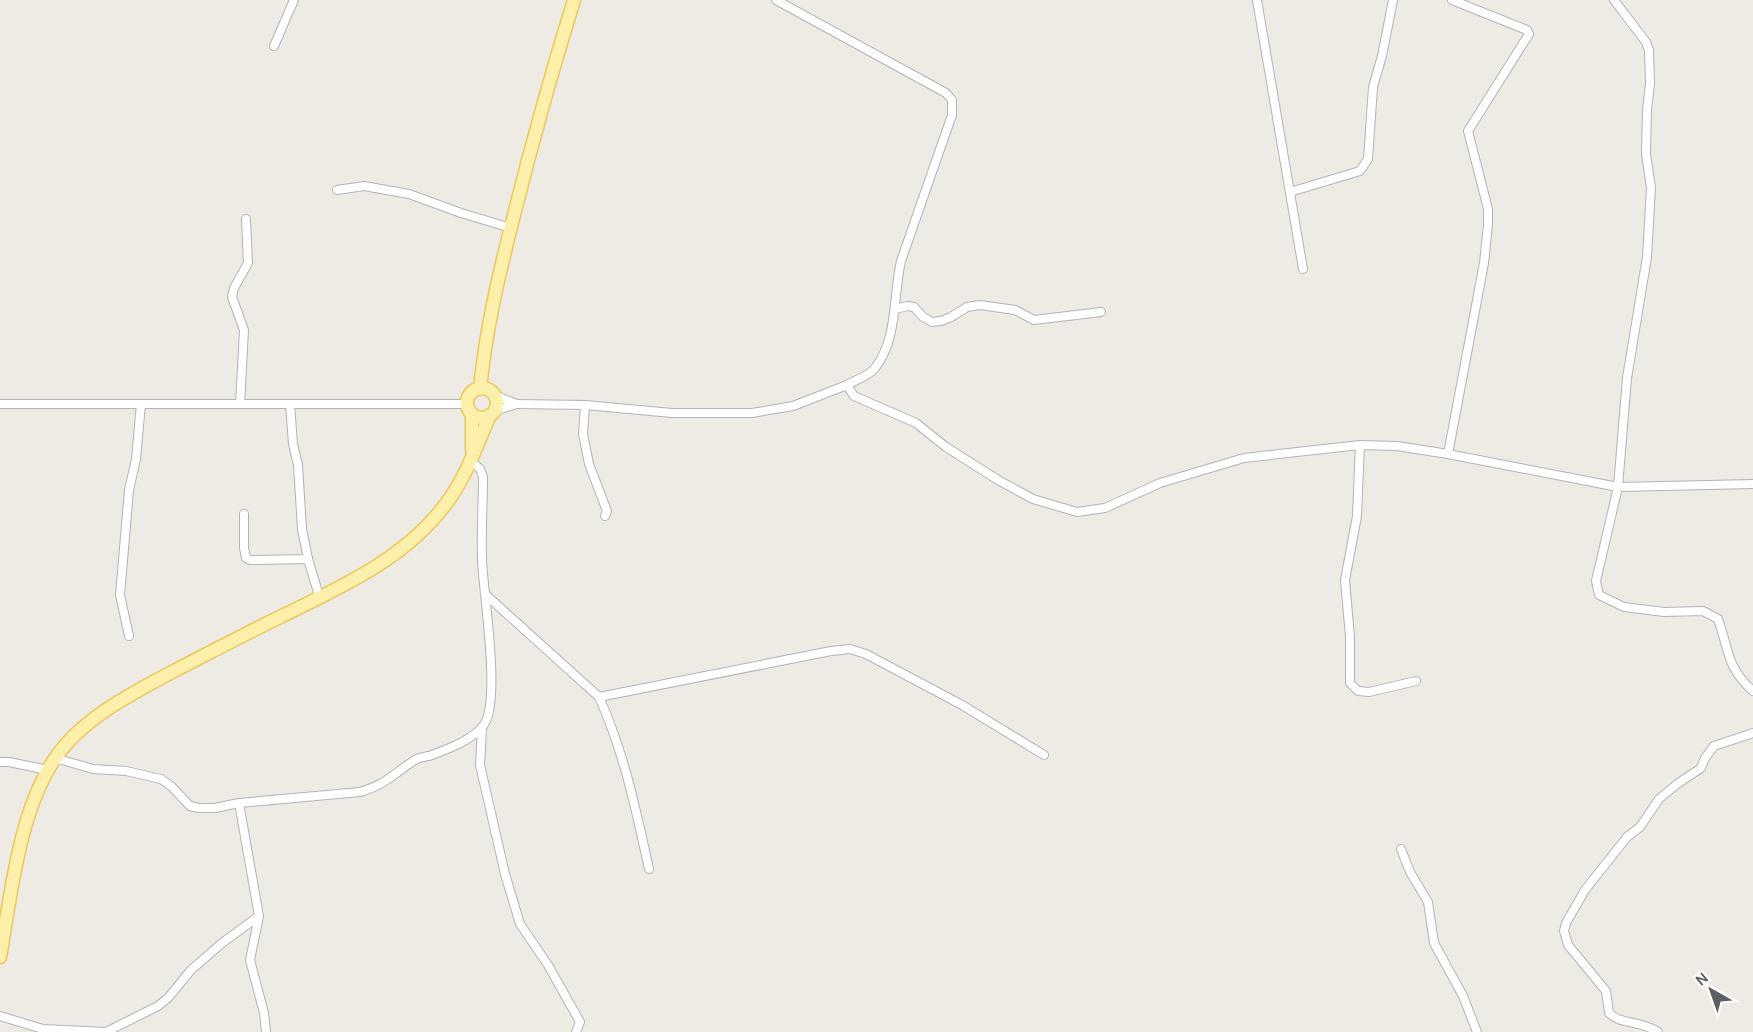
<svg xmlns="http://www.w3.org/2000/svg" width="1753" height="1032" viewBox="0 0 1753 1032" font-family="Karla,sans-serif">
<style>
.lines{fill:none;stroke-linecap:round;stroke-linejoin:round}
.minor-casing{stroke:#b1b4b8;stroke-width:10}
.primary-casing{stroke:#ecc75e;stroke-width:15}
.minor{stroke:#fff;stroke-width:8}
.primary{stroke:#fcf0aa;stroke-width:12}
</style>
<rect width="100%" height="100%" fill="#edebe3"/>
<g class="lines">
<g class="minor-casing">
<g id="minor">
<path d="M 776,0 L 946,93 L 952,100 L 952,115 L 901,261 C 893,295 898,339 875,368 C 869,376 855,380 847,385"/>
<polyline points="1257,0 1303,269"/>
<path d="M 1614,0 L 1646,42 L 1649,50 L 1650,84 L 1647,110 L 1646,154 L 1651,188 L 1647,257 L 1627,378 L 1618,487 L 1596,581 L 1599,595 L 1624,607 L 1664,612 L 1703,611 L 1718,619 C 1729,649 1726,667 1753,691"/>
<polyline points="274,46 294,0"/>
<polyline points="337,190 364,186 409,194 461,213 511,228"/>
<polyline points="1290,192 1360,171 1368,159 1373,87 1382,56 1393,0"/>
<polyline points="895,309 908,306 914,307 923,317 932,322 941,321 951,317 967,307 980,305 1015,310 1034,320 1101,312"/>
<polyline points="0,404 467,404"/>
<polyline points="240,404 244,330 232,297 234,288 248,263 246,219"/>
<polyline points="290,404 293,444 298,465 302,529 308,559"/>
<polyline points="517,404 585,405 672,413 752,413 793,406 847,385 854,396 916,423 946,447 998,480 1033,499 1077,512 1105,508 1160,483 1244,458 1360,445 1397,446 1448,454 1618,487 1753,484"/>
<polyline points="585,405 583,434 589,464 607,511 605,516"/>
<polyline points="494,411 517,404 494,395"/>
<polyline points="1360,445 1357,516 1345,580 1350,637 1350,683 1358,691 1369,692 1416,681"/>
<polyline points="1448,454 1484,263 1488,225 1488,209 1468,131 1529,34 1527,30 1452,0"/>
<polyline points="244,514 244,548 246,558 250,560 308,559 320,599"/>
<path d="M 485,594 L 599,697 C 624,752 636,810 649,869"/>
<polyline points="129,636 120,595 129,490 136,459 141,404"/>
<polyline points="599,697 831,651 850,649 866,654 962,705 1044,755"/>
<polyline points="482,727 480,765 505,874 520,924 548,965 580,1022 576,1032"/>
<path d="M 55,758 L 93,769 L 126,771 L 161,779 L 171,786 L 190,806 L 199,808 L 215,808 L 239,803 L 360,792 C 387,784 393,774 415,760 C 420,757 426,757 432,755 C 448,749 472,740 483,726 C 502,703 483,593 482,559 C 481,532 483,504 483,477 L 480,469 L 470,460"/>
<polyline points="0,762 9,762 48,770"/>
<polyline points="239,803 259,916 250,960 264,1013 266,1032"/>
<polyline points="1401,849 1410,872 1428,902 1434,943 1463,996 1477,1032"/>
<polyline points="0,1016 43,1029 106,1032 158,1006 168,998 191,970 222,943 259,916"/>
<path d="M 1658,1032 C 1640,1020 1621,1025 1609,1013 L 1606,991 L 1568,945 L 1564,931 L 1566,923 L 1585,890 L 1627,837 L 1640,827 L 1659,799 L 1677,784 L 1701,768 L 1705,758 L 1714,746 L 1753,733"/>
</g>
</g>
<g class="primary-casing">
<g id="primary">
<circle cx="482" cy="403" r="15"/>
<path d="M 480,389 C 486,328 499,274 514,215 C 532,143 552,71 574,0"/>
<polyline points="472,414 472,450"/>
<path d="M 0,957 C 11,895 19,810 56,757 C 83,718 131,694 172,672 C 209,653 245,634 282,616 C 342,587 408,557 448,501 C 467,475 477,444 490,415"/>
</g>
</g>
<use href="#minor" class="minor"/>
<use href="#primary" class="primary"/>
</g>
<g transform="translate(1711 990) rotate(320)" stroke="#ffffff" stroke-width="4.5" paint-order="stroke">
<path d="M0-4.5L10 22L0 15L-10 22Z" fill="#5b5f63"/>
<text y="-9" font-size="16" font-weight="bold" text-anchor="middle" fill="#5b5f63">N</text>
</g>
</svg>
